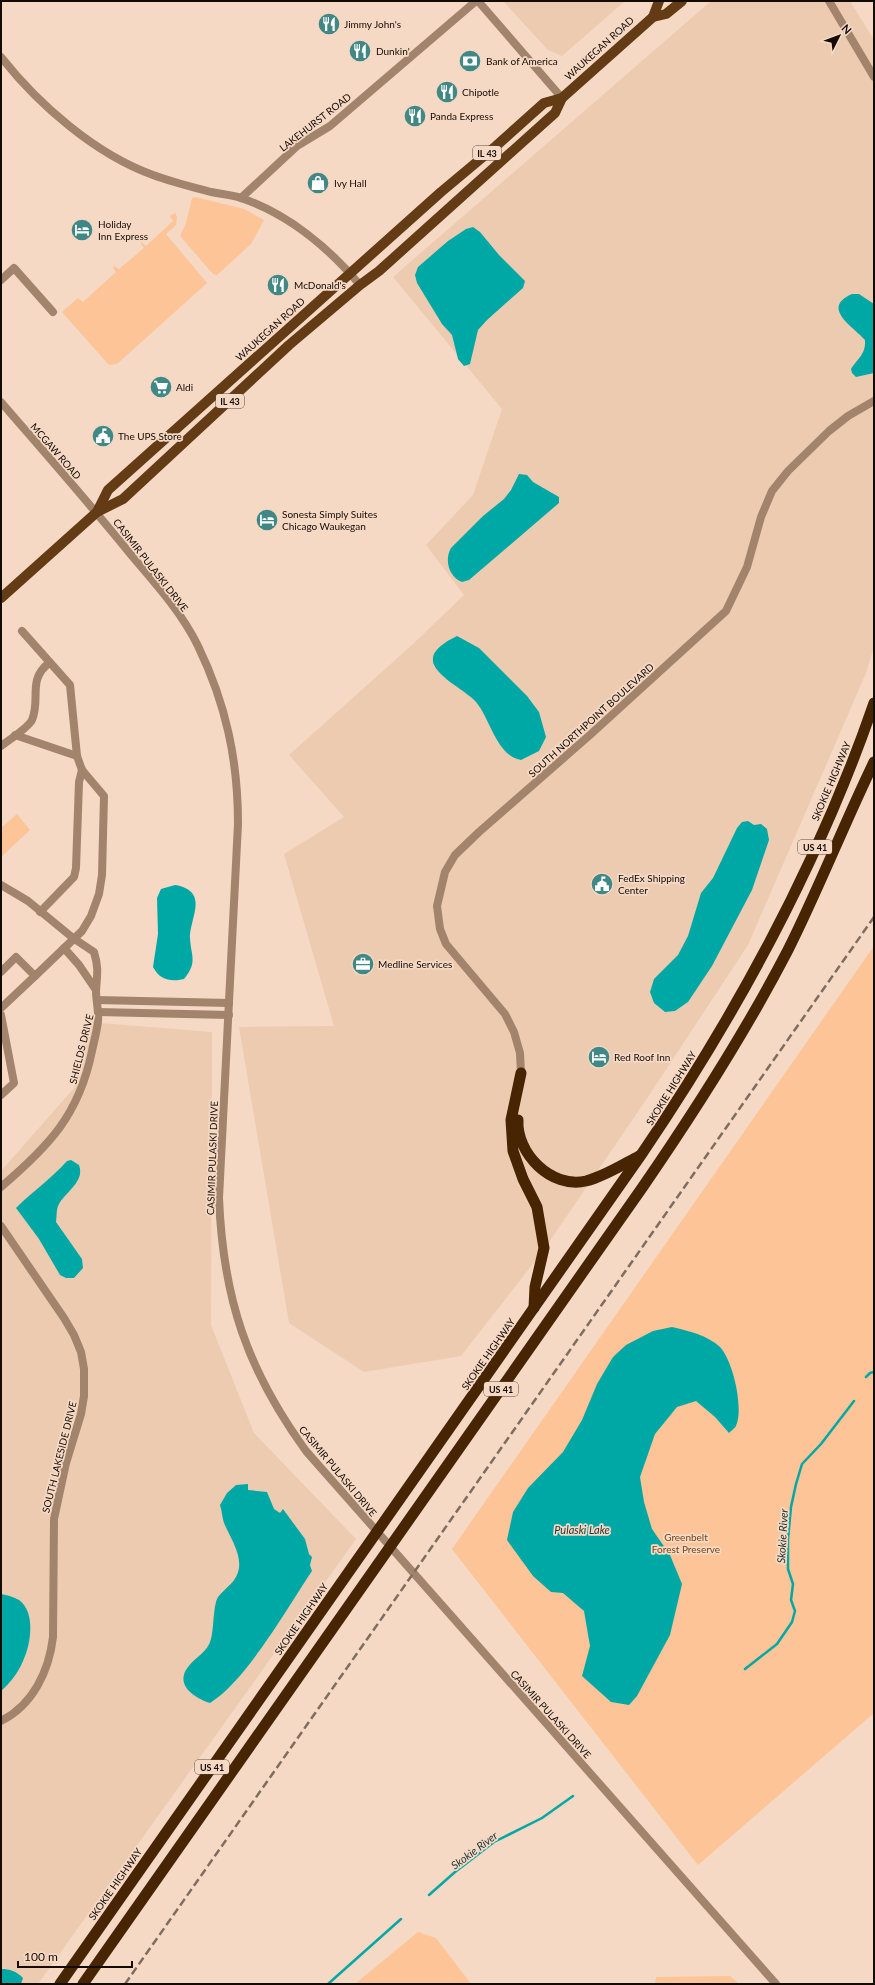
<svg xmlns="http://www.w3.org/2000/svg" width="875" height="1985" viewBox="0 0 875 1985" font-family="Lato,sans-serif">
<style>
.built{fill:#edcbb1}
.green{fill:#fcc497}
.water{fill:#00a8a5}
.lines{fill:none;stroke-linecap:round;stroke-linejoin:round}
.stream{stroke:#00a8a5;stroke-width:2.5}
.minor{stroke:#a2836b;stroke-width:8}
.major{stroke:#633b14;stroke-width:10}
.highway{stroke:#472502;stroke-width:11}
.rail{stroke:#7f6d60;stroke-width:2.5;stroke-dasharray:8 4;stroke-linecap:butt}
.labels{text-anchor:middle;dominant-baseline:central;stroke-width:3.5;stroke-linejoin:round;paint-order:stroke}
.shield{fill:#f5d9c4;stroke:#58493e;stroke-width:1}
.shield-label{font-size:9px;font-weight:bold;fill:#140b05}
.poi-label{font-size:10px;fill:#140b05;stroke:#f5d9c4;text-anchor:start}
.street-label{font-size:10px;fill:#140b05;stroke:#f5d9c4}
.park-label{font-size:10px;fill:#74461a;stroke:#f5d9c4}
.water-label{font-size:11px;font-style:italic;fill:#1c3332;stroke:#f5d9c4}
</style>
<rect width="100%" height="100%" fill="#f5d9c4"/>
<g class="built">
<polygon points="503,1 625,1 562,56 548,50"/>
<polygon points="711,1 850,1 874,40 874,647 866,673 748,945 648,1097 543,1251 461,1356 364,1372 289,1323 239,1027 334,1026 284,854 344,817 289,755 413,644 464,595 426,545 473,495 502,409 393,277"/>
<polygon points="88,1022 212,1032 211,1325 254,1433 356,1539 38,1984 1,1984 1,1171 74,1088"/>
</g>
<g class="green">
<polygon points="195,197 244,209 264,220 251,244 217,275 213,274 180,236 186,223 192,198"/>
<polygon points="175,213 177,217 176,225 166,234 207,283 117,364 109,365 62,312 78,298 83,302 116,272 113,268 114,266 119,269 144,248 141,244 141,242 146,246 173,221 170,216"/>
<polygon points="17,814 30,830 1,857 1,828"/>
<polygon points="874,946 874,1713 698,1865 452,1549"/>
<polygon points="418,1932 436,1938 471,1984 355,1984"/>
<polygon points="730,1976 739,1984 655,1984 656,1977"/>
</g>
<g class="water">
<polygon points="473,227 480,232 499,255 525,281 523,288 487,320 478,330 470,364 464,366 458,359 452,335 442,324 417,283 415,275 418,267 448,241 466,229"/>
<path d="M 852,294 L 859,294 L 874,304 L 874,373 L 856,377 L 852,373 L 851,369 C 858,358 866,354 865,340 C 854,327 820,308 852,294 Z"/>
<path d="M 519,474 L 527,475 L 533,482 L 559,497 L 559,503 L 469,580 L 462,582 C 449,577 444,560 451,548 L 483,516 L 504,499 L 511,490 Z"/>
<path d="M 457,636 L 479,648 L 527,696 L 539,712 L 546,737 L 539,751 L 521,760 C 496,755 491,720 476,702 C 467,691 430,674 433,658 C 434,648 449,640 457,636 Z"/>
<polygon points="748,821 754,825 761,824 767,829 769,840 752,890 712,966 688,1002 675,1011 665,1012 654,1003 650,992 654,979 678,955 688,936 701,893 713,878 737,828 742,822"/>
<path d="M 175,885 C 210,891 190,918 190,938 C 191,957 198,962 184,979 C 170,982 160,980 153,967 L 158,934 L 157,898 L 161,889 Z"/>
<path d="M 71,1160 L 79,1165 C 85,1181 67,1191 59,1204 C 56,1209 57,1216 56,1222 L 82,1259 L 83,1268 L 74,1278 L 66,1278 L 60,1275 L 39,1239 L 16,1208 C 33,1191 51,1179 67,1161 Z"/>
<path d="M 672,1327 C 689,1331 707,1335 720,1347 C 733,1361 744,1408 736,1426 C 735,1428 731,1431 729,1433 L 715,1417 L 696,1401 L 677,1407 L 655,1434 L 640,1477 L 644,1502 L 652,1529 L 670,1555 L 682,1584 L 670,1635 L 637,1696 L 629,1705 L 611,1702 L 582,1676 L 590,1646 L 584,1611 L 563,1593 L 551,1592 L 533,1576 L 507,1540 L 513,1512 L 528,1488 L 563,1452 L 582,1420 L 597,1384 L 613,1357 L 626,1345 L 653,1331 Z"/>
<path d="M 248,1484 L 248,1490 L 267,1492 L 274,1509 L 280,1513 L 283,1509 L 305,1539 L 309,1554 L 312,1557 L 310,1565 L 312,1571 C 287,1608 247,1680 210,1703 C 195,1698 174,1685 188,1667 C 195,1657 208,1652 211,1639 C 214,1629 213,1605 218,1597 C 226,1587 237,1582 239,1568 C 241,1553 230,1537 224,1523 C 222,1517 222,1511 220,1505 L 227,1493 L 236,1485 Z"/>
<path d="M 1,1594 C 7,1595 14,1597 19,1600 C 36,1612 31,1645 23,1661 C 18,1673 10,1683 1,1691 Z"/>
<path d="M 1,1969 C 10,1969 16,1971 23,1978 L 21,1984 L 1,1984 Z"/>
</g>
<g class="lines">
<g class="stream">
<polyline points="866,1377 870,1373 874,1372"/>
<polyline points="745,1669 777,1644 792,1622 795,1611 791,1600 793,1584 788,1569 788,1539 791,1507 796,1484 802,1464 821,1444 854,1401"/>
<polyline points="429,1895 455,1872 494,1842 542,1818 573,1796"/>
<polyline points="328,1984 401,1919"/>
</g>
<g class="minor">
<polyline points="478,1 562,98"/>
<polyline points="829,1 874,77"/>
<path d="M 1,57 C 39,105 95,154 153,175 C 172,182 192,187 211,192 C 221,194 232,195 241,198 C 288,214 329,248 360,285"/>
<polyline points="241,198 297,146 330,126 476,1"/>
<polyline points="1,280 14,268 53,312"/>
<path d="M 1,402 C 45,453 90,504 132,556 C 156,584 182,613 198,646 C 226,704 238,760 238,824 L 219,1198 C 223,1298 247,1370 306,1451 L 776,1984"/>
<polyline points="22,631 70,685 77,756 82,770 104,796 102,875 99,894 91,916 82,931 35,976"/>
<polyline points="15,735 77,756"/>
<path d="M 1,746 C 9,740 28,728 32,720 C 41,699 27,680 49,663"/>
<path d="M 1,885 L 28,901 L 73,938 L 94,952 C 99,969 97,974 96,991 C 96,1001 99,1011 98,1021 C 97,1031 94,1041 92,1051 C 79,1115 49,1146 1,1187"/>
<polyline points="40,912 74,877 76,868 79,782 82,770"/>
<polyline points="64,948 79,965 96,990"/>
<polyline points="1,972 16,957 35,976 1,1008"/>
<polyline points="97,1000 229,1003"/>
<polyline points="98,1012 229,1015"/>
<polyline points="1,1015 14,1083 1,1095"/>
<polyline points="521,1073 520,1053 514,1032 505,1014 446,944 440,929 437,906 445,872 455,855 479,832 591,734 726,611 747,567 761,517 772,491 788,471 829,431 848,416 874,401"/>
<path d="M 1,1226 L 64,1318 L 74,1335 L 81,1352 L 84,1369 L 84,1396 L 81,1414 L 66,1463 L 54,1519 L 53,1637 C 49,1671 33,1705 1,1721"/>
</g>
<g class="major">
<polyline points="653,17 659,1"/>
<polyline points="97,512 108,490 441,192 496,146 544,103 562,98"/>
<polyline points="1,598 97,512 123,499 289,345 360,285 379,271 546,121 555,113 562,98 653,17 666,14 682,1"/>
</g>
<g class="highway">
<polyline points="521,1073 511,1120 513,1151 523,1179 537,1207 544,1248 535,1287 534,1308"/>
<path d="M 518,1120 C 516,1153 551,1189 586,1181 C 605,1176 622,1165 639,1156"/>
<path d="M 60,1984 L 641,1155 C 736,1015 819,863 874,703"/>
<path d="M 83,1984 L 642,1188 C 695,1111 745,1033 788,950 C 819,888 844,824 874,762"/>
</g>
<polyline class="rail" points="125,1984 874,917"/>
</g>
<defs>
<g id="restaurant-disc" transform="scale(1.15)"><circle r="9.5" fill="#408885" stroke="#f5d9c4"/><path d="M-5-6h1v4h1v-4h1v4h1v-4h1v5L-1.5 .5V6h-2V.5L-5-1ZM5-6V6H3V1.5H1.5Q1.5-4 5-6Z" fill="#fff"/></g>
<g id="bank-disc" transform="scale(1.15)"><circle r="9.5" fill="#408885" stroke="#f5d9c4"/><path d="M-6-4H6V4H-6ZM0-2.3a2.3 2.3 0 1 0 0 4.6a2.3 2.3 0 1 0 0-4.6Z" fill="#fff"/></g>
<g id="shop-disc" transform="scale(1.15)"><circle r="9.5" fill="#408885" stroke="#f5d9c4"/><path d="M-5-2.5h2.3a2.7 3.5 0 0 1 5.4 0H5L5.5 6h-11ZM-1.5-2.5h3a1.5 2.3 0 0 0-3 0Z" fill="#fff"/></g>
<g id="hotel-disc" transform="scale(1.15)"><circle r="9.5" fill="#408885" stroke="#f5d9c4"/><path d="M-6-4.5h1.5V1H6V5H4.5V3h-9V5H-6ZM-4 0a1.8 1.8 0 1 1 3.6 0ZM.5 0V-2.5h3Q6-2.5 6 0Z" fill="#fff"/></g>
<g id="supermarket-disc" transform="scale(1.15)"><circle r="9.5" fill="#408885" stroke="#f5d9c4"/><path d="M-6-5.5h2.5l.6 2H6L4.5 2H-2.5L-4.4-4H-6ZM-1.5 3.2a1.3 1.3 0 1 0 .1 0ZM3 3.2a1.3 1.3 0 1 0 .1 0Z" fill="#fff"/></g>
<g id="civic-disc" transform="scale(1.15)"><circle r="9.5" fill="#408885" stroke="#f5d9c4"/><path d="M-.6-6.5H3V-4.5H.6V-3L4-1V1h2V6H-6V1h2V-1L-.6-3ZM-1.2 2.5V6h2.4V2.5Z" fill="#fff"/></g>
<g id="office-disc" transform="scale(1.15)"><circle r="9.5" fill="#408885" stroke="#f5d9c4"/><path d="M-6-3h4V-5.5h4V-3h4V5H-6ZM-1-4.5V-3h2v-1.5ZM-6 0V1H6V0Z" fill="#fff"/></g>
</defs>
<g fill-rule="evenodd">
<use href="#restaurant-disc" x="329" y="24"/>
<use href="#restaurant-disc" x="360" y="51"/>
<use href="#bank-disc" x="470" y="61"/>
<use href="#restaurant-disc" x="447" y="92"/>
<use href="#restaurant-disc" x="415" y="116"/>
<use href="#shop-disc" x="318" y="183"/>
<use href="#hotel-disc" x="82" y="230"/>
<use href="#restaurant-disc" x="278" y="285"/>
<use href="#supermarket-disc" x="161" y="387"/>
<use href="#civic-disc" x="103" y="436"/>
<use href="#hotel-disc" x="267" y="520"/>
<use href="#civic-disc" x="602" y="884"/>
<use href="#office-disc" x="363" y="964"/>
<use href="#hotel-disc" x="599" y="1057"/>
</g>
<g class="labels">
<g class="shield">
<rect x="473" y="146" width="28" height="14" rx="3"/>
<rect x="216" y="394" width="28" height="14" rx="3"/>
<rect x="798" y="840" width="34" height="14" rx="3"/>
<rect x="484" y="1382" width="34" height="14" rx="3"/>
<rect x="195" y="1760" width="34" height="14" rx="3"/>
</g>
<g class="shield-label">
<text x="487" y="153">IL 43</text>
<text x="230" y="401">IL 43</text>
<text x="815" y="847">US 41</text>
<text x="501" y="1389">US 41</text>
<text x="212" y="1767">US 41</text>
</g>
<g class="poi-label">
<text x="344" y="24">Jimmy John's</text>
<text x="376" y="51">Dunkin'</text>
<text x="486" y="61">Bank of America</text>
<text x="462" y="92">Chipotle</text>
<text x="430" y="116">Panda Express</text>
<text x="334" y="183">Ivy Hall</text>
<text x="98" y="224">Holiday<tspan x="98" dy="12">Inn Express</tspan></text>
<text x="294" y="285">McDonald's</text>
<text x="176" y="387">Aldi</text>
<text x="118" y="436">The UPS Store</text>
<text x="282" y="514">Sonesta Simply Suites<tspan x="282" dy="12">Chicago Waukegan</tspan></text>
<text x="618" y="878">FedEx Shipping<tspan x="618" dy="12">Center</tspan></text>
<text x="378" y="964">Medline Services</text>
<text x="614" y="1057">Red Roof Inn</text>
</g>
<g class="street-label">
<text transform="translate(599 48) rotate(-42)">WAUKEGAN ROAD</text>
<text transform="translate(315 122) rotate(-38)">LAKEHURST ROAD</text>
<text transform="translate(270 329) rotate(-42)">WAUKEGAN ROAD</text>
<text transform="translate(56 451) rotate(49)">MCGAW ROAD</text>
<text transform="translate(151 565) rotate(52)">CASIMIR PULASKI DRIVE</text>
<text transform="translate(591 720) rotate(-42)">SOUTH NORTHPOINT BOULEVARD</text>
<text transform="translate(831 781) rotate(-67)">SKOKIE HIGHWAY</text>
<text transform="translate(81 1049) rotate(-76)">SHIELDS DRIVE</text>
<text transform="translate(671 1088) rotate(-58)">SKOKIE HIGHWAY</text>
<text transform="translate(212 1158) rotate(-88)">CASIMIR PULASKI DRIVE</text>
<text transform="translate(488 1354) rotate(-55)">SKOKIE HIGHWAY</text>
<text transform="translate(59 1457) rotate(-76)">SOUTH LAKESIDE DRIVE</text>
<text transform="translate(338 1471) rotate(50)">CASIMIR PULASKI DRIVE</text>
<text transform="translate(301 1619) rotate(-55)">SKOKIE HIGHWAY</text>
<text transform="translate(551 1714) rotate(48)">CASIMIR PULASKI DRIVE</text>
<text transform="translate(115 1884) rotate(-55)">SKOKIE HIGHWAY</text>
</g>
<g class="park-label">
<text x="686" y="1537">Greenbelt<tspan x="686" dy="12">Forest Preserve</tspan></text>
</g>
<g class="water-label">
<text x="582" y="1529">Pulaski Lake</text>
<text transform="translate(782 1536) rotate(-87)">Skokie River</text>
<text transform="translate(474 1850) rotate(-37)">Skokie River</text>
</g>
</g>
<rect width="875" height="1985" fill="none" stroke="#140b05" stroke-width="4"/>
<g transform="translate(839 36) rotate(48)" stroke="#f5d9c4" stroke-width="3" paint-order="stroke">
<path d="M0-3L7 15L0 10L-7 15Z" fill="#140b05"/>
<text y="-6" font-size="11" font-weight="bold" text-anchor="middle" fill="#140b05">N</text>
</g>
<path d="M18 1961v6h114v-6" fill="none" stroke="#140b05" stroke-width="2"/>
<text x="24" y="1961" font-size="12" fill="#140b05" stroke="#f5d9c4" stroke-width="3" paint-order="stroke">100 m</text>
</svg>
